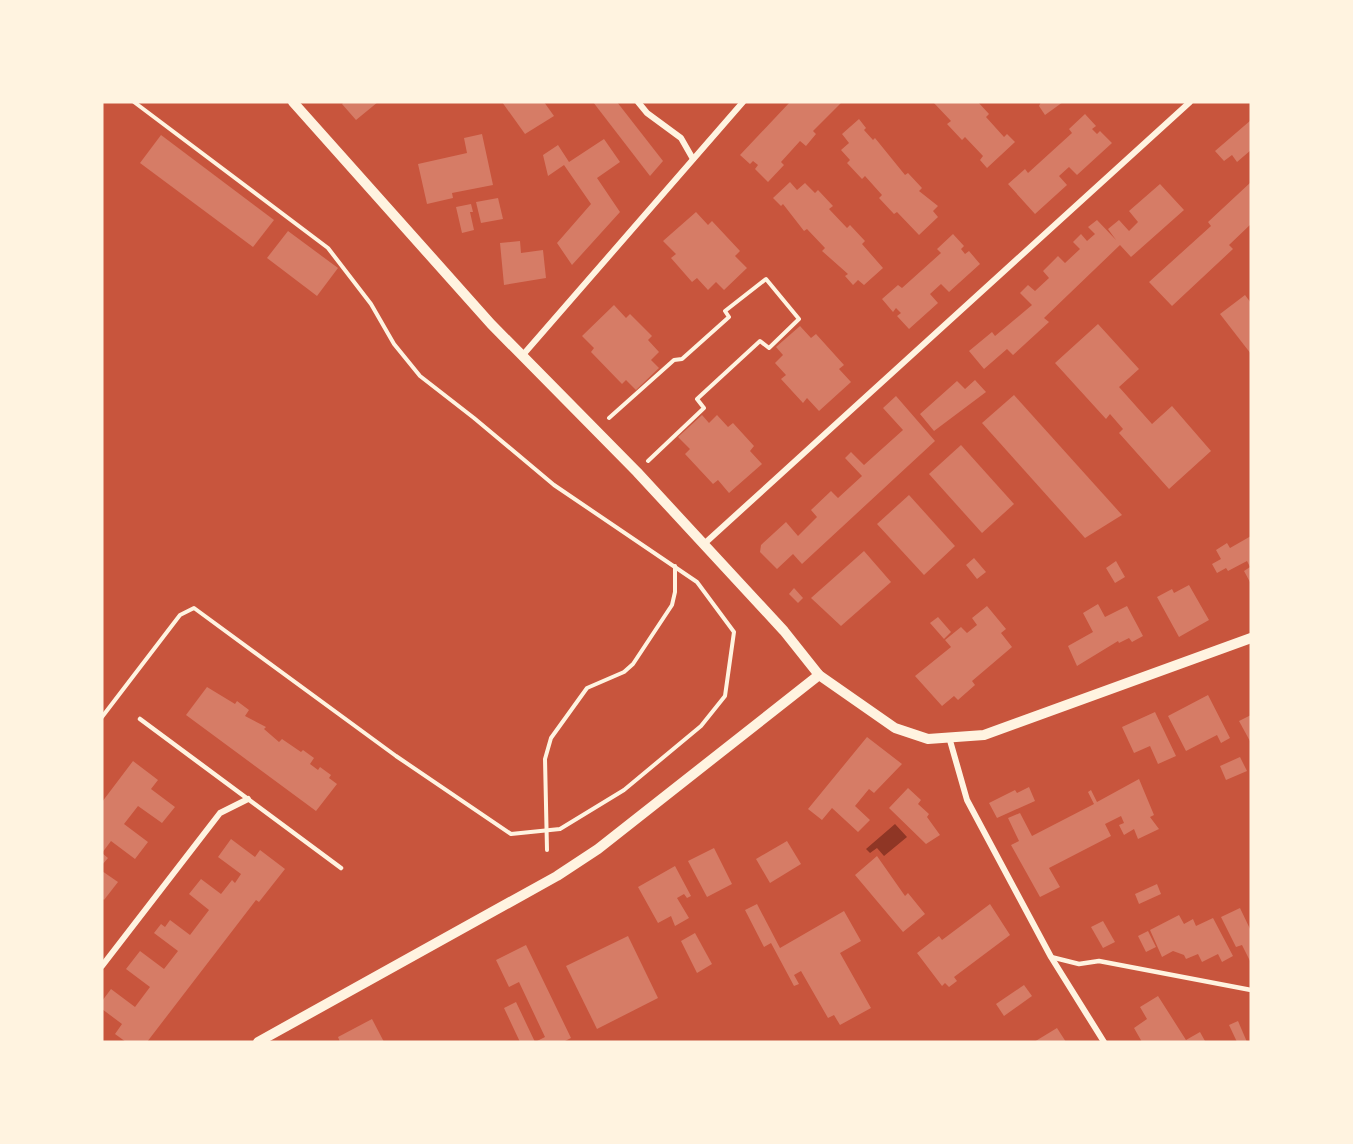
<svg xmlns="http://www.w3.org/2000/svg" width="1353" height="1144" viewBox="0 0 1353 1144" font-family="'PT Sans Narrow',sans-serif">
<style>
.water{fill:#8f3625}
.building{fill:#d67c66}
.lines{fill:none;stroke-linecap:round;stroke-linejoin:round}
.path{stroke:#fff3e0;stroke-width:4}
.service{stroke:#fff3e0;stroke-width:4.5}
.minor{stroke:#fff3e0;stroke-width:6}
.tertiary{stroke:#fff3e0;stroke-width:10}
</style>
<rect width="100%" height="100%" fill="#c8553d"/>
<polygon class="water" points="895,824 907,837 884,856 877,848 870,853 866,849"/>
<g class="building">
<polygon points="344,102 378,102 356,120 342,104"/>
<polygon points="502,102 544,102 554,116 525,134"/>
<polygon points="593,102 617,102 663,161 650,176"/>
<polygon points="790,102 841,103 813,131 816,134 806,146 800,141 781,162 784,165 768,182 755,169 758,165 753,161 750,164 740,155"/>
<polygon points="933,102 978,102 989,114 986,117 1004,137 1007,134 1015,142 987,168 980,160 983,156 965,137 962,140 947,124 951,121"/>
<polygon points="1041,102 1063,102 1045,115 1039,106"/>
<polygon points="1085,114 1096,126 1092,129 1097,134 1100,131 1112,143 1077,175 1069,167 1059,176 1067,185 1035,214 1008,184 1025,169 1028,173 1072,133 1069,129"/>
<polygon points="859,119 866,128 864,130 873,140 875,138 905,175 908,173 922,188 919,191 938,206 933,211 938,217 919,235 897,212 894,214 879,198 882,195 865,176 862,179 847,163 850,160 841,150 849,143 842,134"/>
<polygon points="1251,120 1251,150 1237,162 1232,155 1224,161 1215,151"/>
<polygon points="482,134 493,185 452,193 453,198 427,204 418,164 467,153 464,138"/>
<polygon points="161,135 274,220 253,247 140,163"/>
<polygon points="604,139 620,162 597,178 620,212 572,265 557,243 591,204 564,165 548,176 543,155 558,145 569,162"/>
<polygon points="790,182 797,190 805,183 815,193 818,190 833,206 829,209 847,228 850,225 865,241 862,244 883,268 864,285 858,280 853,285 845,276 848,274 822,251 825,248 807,229 804,231 783,204 781,206 773,198"/>
<polygon points="1251,182 1251,224 1229,245 1233,249 1172,306 1149,282 1211,226 1208,222"/>
<polygon points="1160,184 1184,210 1131,257 1120,245 1044,318 1049,322 1013,355 1007,349 984,369 969,351 992,332 995,336 1032,305 1020,293 1028,285 1035,291 1049,278 1043,271 1058,256 1065,263 1080,249 1073,242 1081,234 1087,241 1095,234 1088,227 1097,220 1116,240 1108,229 1119,220 1129,231 1138,222 1129,211"/>
<polygon points="498,198 503,219 481,223 476,202"/>
<polygon points="471,204 473,212 470,212 474,230 462,233 456,207"/>
<polygon points="696,212 708,225 712,221 740,251 735,256 747,268 724,290 716,282 708,290 697,278 692,282 671,258 676,254 663,241"/>
<polygon points="288,231 338,268 317,296 267,258"/>
<polygon points="953,234 964,246 961,249 965,254 969,251 980,264 949,292 941,284 930,294 938,303 909,329 897,316 901,313 896,308 893,312 882,299 898,285 902,288 941,253 937,249"/>
<polygon points="520,241 521,253 543,250 546,278 504,285 500,243"/>
<polygon points="1245,295 1251,303 1251,354 1220,314"/>
<polygon points="614,305 626,318 630,314 652,336 648,340 659,352 651,360 659,368 636,390 626,380 622,384 591,352 594,348 582,336"/>
<polygon points="1098,324 1139,369 1119,387 1152,424 1172,406 1211,451 1169,489 1119,433 1123,429 1110,414 1106,419 1055,363"/>
<polygon points="800,326 811,338 816,334 844,365 839,369 851,382 819,411 807,398 803,403 781,379 786,375 775,363 783,355 776,347"/>
<polygon points="975,380 986,392 934,431 920,414 957,381 965,389"/>
<polygon points="1014,395 1122,515 1085,538 982,423"/>
<polygon points="896,396 935,441 802,564 793,554 777,569 760,552 761,545 786,522 798,536 817,517 811,510 831,491 838,498 862,476 845,458 851,452 864,465 903,430 883,408"/>
<polygon points="702,415 709,423 717,415 728,427 733,423 754,446 750,451 762,464 729,493 718,480 713,484 685,454 690,449 678,437"/>
<polygon points="961,445 1014,504 982,533 929,474"/>
<polygon points="909,495 955,546 924,575 877,524"/>
<polygon points="1251,536 1251,584 1244,571 1250,567 1247,561 1228,571 1226,568 1217,573 1212,564 1221,559 1216,550 1227,543 1230,548"/>
<polygon points="864,551 891,582 841,626 811,598"/>
<polygon points="974,558 986,572 977,579 966,565"/>
<polygon points="1116,561 1125,577 1115,583 1106,568"/>
<polygon points="1189,585 1209,620 1179,637 1157,597 1172,589 1174,593"/>
<polygon points="794,588 803,598 798,603 789,594"/>
<polygon points="1098,604 1105,617 1127,606 1143,636 1132,642 1129,638 1119,643 1118,641 1077,666 1068,646 1093,632 1083,613"/>
<polygon points="987,606 1006,629 1001,633 1012,647 972,681 975,685 958,700 954,696 942,706 915,676 951,647 945,640 961,627 967,633 977,625 972,618"/>
<polygon points="938,617 951,632 944,639 930,623"/>
<polygon points="207,687 235,704 237,701 249,710 245,716 266,727 264,729 279,742 282,739 301,752 303,750 314,758 310,764 318,770 320,767 331,775 329,778 337,784 316,811 186,715"/>
<polygon points="1208,695 1230,738 1221,743 1217,735 1186,751 1168,716"/>
<polygon points="1155,712 1176,756 1158,764 1150,746 1134,753 1122,727"/>
<polygon points="1251,715 1251,743 1239,721"/>
<polygon points="867,737 902,764 874,793 869,789 855,806 870,820 858,832 832,808 822,820 808,809"/>
<polygon points="1240,757 1247,771 1226,780 1220,766"/>
<polygon points="133,761 158,780 151,789 175,807 162,823 138,806 124,824 148,842 135,859 111,841 102,853 108,858 102,865 102,802"/>
<polygon points="1139,779 1154,815 1150,817 1159,829 1138,839 1134,829 1124,835 1119,825 1124,823 1121,816 1105,824 1111,836 1049,868 1060,887 1040,897 1011,845 1019,841 1008,818 1020,813 1032,836 1094,804 1088,792 1091,790 1097,802"/>
<polygon points="1029,787 1035,801 997,818 989,803 1015,790 1017,793"/>
<polygon points="908,788 921,800 918,804 929,814 927,817 940,835 926,844 889,808"/>
<polygon points="231,839 255,857 260,850 285,869 259,902 256,900 147,1042 126,1042 115,1034 122,1024 102,1009 102,1001 111,989 135,1007 150,987 126,969 140,951 164,969 178,951 154,933 161,924 165,927 170,920 190,935 209,910 189,894 201,879 221,894 232,880 235,883 241,874 218,857"/>
<polygon points="787,841 801,864 770,883 756,859"/>
<polygon points="714,848 732,884 707,897 688,861"/>
<polygon points="877,856 905,896 908,893 925,914 903,932 855,875"/>
<polygon points="675,866 691,896 687,898 684,894 677,898 689,918 675,926 671,916 658,923 638,887"/>
<polygon points="102,871 118,882 104,900 102,898"/>
<polygon points="1157,884 1161,894 1139,904 1135,894"/>
<polygon points="757,904 780,948 844,911 861,941 840,953 871,1008 840,1025 834,1015 828,1018 801,971 794,975 799,984 794,986 771,943 764,947 745,910"/>
<polygon points="990,904 1010,935 954,977 957,981 949,987 945,983 942,986 917,953 939,936 942,940"/>
<polygon points="1240,908 1251,931 1251,963 1242,945 1236,947 1221,917"/>
<polygon points="1179,915 1184,924 1193,919 1196,926 1213,918 1233,956 1222,962 1218,954 1202,962 1198,954 1186,959 1184,955 1173,951 1162,957 1150,930"/>
<polygon points="1103,921 1115,942 1103,948 1091,927"/>
<polygon points="1148,931 1156,947 1146,952 1138,936"/>
<polygon points="695,933 712,964 697,973 681,941"/>
<polygon points="628,936 658,998 597,1029 566,966"/>
<polygon points="526,945 571,1038 563,1042 520,1042 504,1008 516,1002 535,1042 545,1037 519,982 509,987 496,960"/>
<polygon points="1024,985 1032,996 1004,1016 996,1004"/>
<polygon points="1158,996 1186,1040 1200,1032 1205,1041 1142,1042 1134,1028 1147,1019 1140,1007"/>
<polygon points="372,1019 384,1042 340,1042 338,1037"/>
<polygon points="1238,1021 1247,1042 1237,1042 1229,1025"/>
<polygon points="1057,1028 1066,1042 1034,1042"/>
</g>
<g class="lines">
<g class="path">
<polyline points="609,418 674,360 682,359 729,317 725,311 766,279 799,319 769,348 760,341 697,399 704,408 648,461"/>
<polyline points="102,717 180,615 194,608 396,756 511,834 560,829 624,790 701,726 725,696 734,632 697,582 554,485 474,418 420,376 394,344 371,304 328,248 134,102"/>
<polyline points="547,850 545,759 551,738 587,688 624,672 633,664 672,605 675,592 675,566"/>
</g>
<g class="service">
<polyline points="140,719 341,868"/>
<polyline points="1051,957 1079,964 1099,961 1251,990"/>
</g>
<g class="minor">
<polyline points="638,102 647,113 681,138 693,159"/>
<polyline points="522,356 743,102"/>
<polyline points="704,544 1190,102"/>
<polyline points="949,737 967,800 1051,957 1104,1042"/>
<polyline points="102,966 220,813 248,799"/>
</g>
<g class="tertiary">
<polyline points="293,102 491,324 637,472 784,631 819,675 895,728 928,739 984,735 1251,638"/>
<polyline points="258,1042 557,876 598,849 819,675"/>
</g>
</g>
<rect width="1353" height="1144" fill="none" stroke="#fff3e0" stroke-width="207"/>
</svg>
